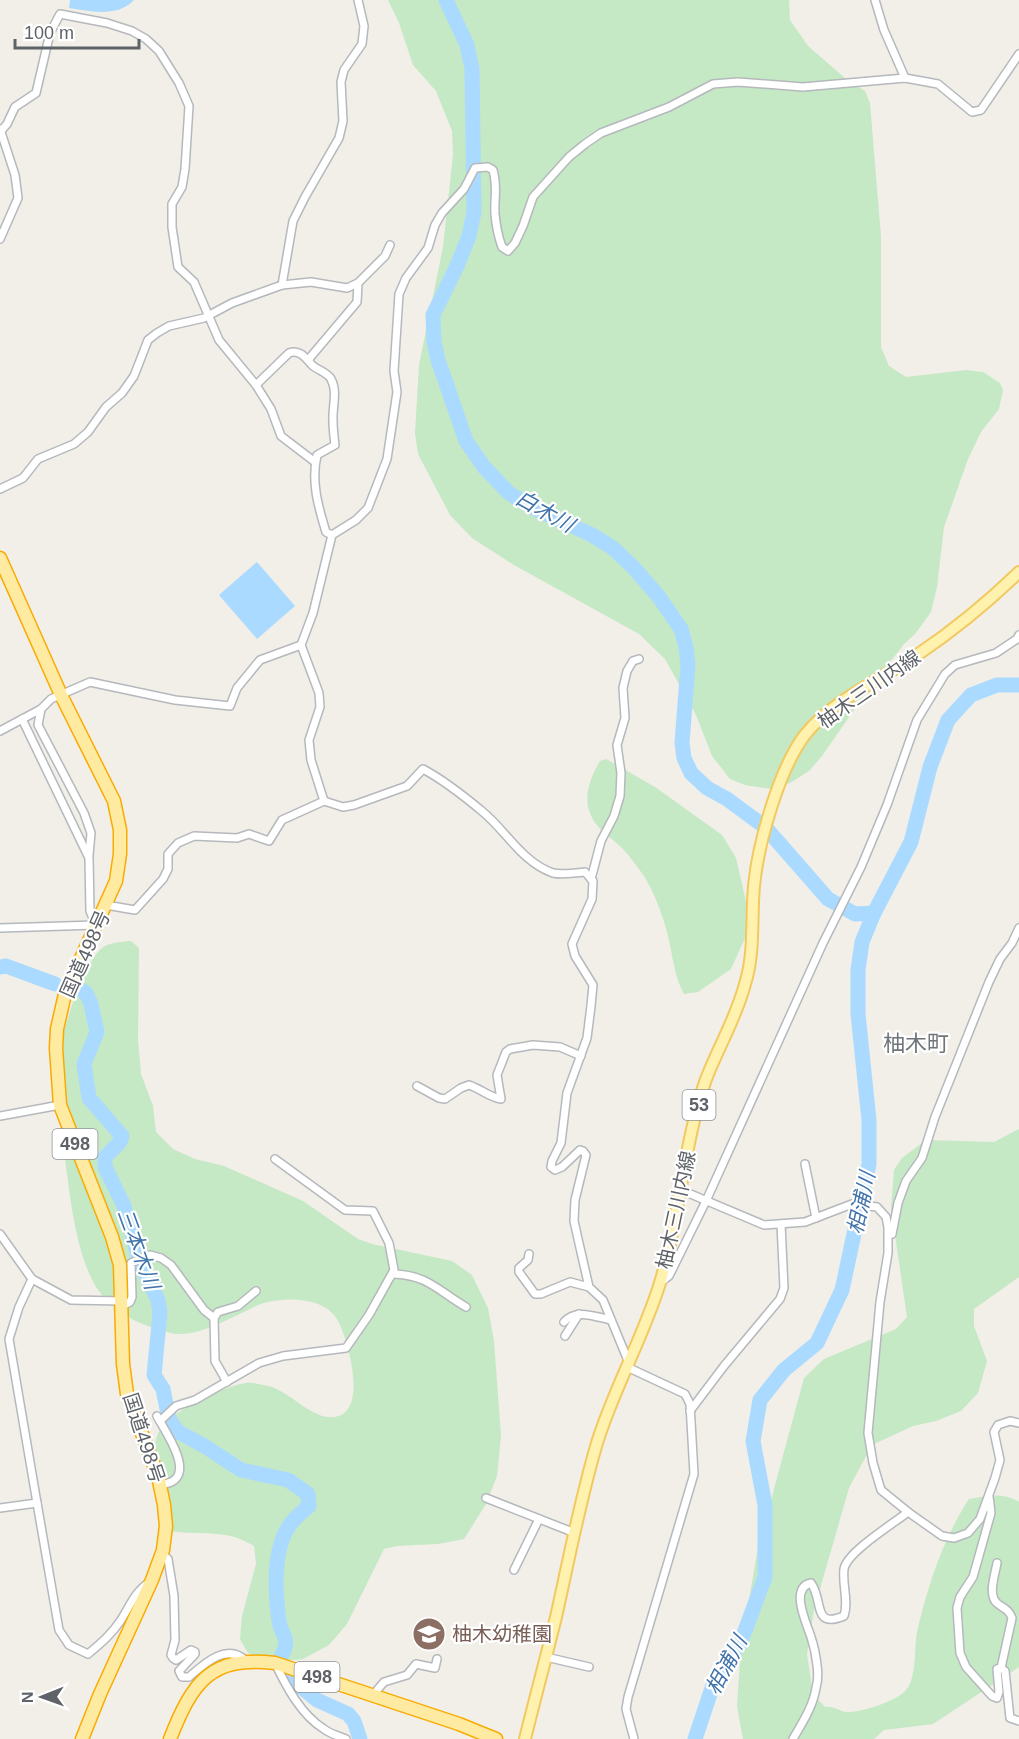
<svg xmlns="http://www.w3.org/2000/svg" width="1019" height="1739" viewBox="0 0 1019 1739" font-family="Arial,'Noto Sans JP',sans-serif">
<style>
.green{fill:#c5e8c5}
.water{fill:#aadaff}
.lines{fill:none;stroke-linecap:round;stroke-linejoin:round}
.river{stroke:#aadaff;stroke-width:15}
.minor-casing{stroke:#b5b8bc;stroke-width:10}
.primary-casing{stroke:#f2c960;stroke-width:14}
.trunk-casing{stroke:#f9ab00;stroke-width:15}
.minor{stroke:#fff;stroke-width:7}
.primary{stroke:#fff2af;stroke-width:10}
.trunk{stroke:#feeaa1;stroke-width:12}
.labels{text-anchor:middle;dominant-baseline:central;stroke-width:4.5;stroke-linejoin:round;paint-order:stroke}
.shield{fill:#fff;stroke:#8f9295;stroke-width:1.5}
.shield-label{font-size:18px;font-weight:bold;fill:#5f6368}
.street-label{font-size:20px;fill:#5f6368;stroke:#fff}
.education-label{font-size:20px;fill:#785e54;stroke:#fff;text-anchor:start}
.water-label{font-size:21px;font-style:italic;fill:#4174aa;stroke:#fff}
.quarter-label{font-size:22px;fill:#70757a;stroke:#fff}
</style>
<rect width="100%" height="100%" fill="#f1efe8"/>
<g class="green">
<polygon points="388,0 789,0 790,20 808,46 845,78 865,91 870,103 881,237 881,347 889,366 906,377 966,370 983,372 1000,383 1003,390 999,409 981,432 968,459 944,527 937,587 931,612 915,634 904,644 865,694 822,756 809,771 790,783 771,789 745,785 730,779 712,756 696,715 665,659 639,634 514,565 472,538 450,515 418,454 415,433 419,365 443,247 453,155 452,131 436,91 413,65 399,23"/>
<path d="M 606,759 L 655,787 L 722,835 L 736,858 L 747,906 L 746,936 L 731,969 L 698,992 L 684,994 C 674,976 673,956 668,936 C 663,916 655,894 644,876 C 638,868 631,858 624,850 C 613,838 596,830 590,813 C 583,796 591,776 600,761 Z"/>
<path d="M 131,941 L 139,948 L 138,1040 L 141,1074 L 153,1106 L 156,1132 L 173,1149 L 195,1159 L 224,1166 L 303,1201 L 358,1239 L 372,1244 L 452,1261 L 472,1275 L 488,1308 L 494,1341 L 501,1436 L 497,1476 L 486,1504 L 464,1539 L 438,1544 L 397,1546 L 384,1549 L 347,1624 L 329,1645 L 303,1659 L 265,1663 L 248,1653 L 240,1639 L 242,1616 L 256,1564 L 254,1546 C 226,1528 201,1536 170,1531 C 163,1505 150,1475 154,1448 C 155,1442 158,1432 161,1428 C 174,1410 224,1386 246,1383 C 253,1382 264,1385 272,1387 C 289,1393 311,1416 328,1417 C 371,1421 349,1343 339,1323 C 328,1298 291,1297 268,1302 C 261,1303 254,1307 248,1310 C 226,1320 203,1334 178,1334 C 173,1334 167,1332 162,1330 C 136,1323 127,1318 107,1300 C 75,1272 69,1184 63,1143 C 61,1125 56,1107 55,1090 C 53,1059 78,970 101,949 C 108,942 121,942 131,941 Z"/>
<path d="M 1019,1129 L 1019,1277 L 974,1309 L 974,1326 L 987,1361 L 978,1393 L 961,1411 L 936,1421 L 913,1426 L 872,1445 L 849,1488 L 814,1610 L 807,1654 L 813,1694 L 825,1707 C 835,1706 838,1711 846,1712 C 861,1713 897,1701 906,1690 C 917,1678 914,1647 917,1632 C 928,1585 943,1539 969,1499 C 988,1496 1002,1492 1019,1502 L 1019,1667 L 933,1724 L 884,1730 L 874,1739 L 743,1739 L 737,1706 L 741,1645 L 758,1548 L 804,1378 L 824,1359 L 896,1329 L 907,1317 L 891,1208 L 894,1170 L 902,1158 L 926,1140 L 994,1142 Z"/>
</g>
<g class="water">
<path d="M 70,0 L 134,0 C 117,18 90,11 69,8 Z"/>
<polygon points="257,562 295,606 257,639 219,595"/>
</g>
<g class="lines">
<g class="river">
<polyline points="446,0 467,45 472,69 474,212 469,236 457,266 433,315 434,342 438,360 466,441 484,467 509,493 531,507 592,535 613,548 633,567 659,597 681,629 686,647 688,665 682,743 684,758 691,773 707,788 727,799 765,827 828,899 855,914 874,913"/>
<polyline points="0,967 6,966 55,984"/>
<path d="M 76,987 L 86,993 L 91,1004 L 97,1032 L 84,1064 L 89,1098 L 122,1136 L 120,1142 L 105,1157 L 105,1167 L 124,1206 L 140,1263 L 158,1300 L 160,1313 L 154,1375 L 163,1389 L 169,1419 L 177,1431 L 206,1447 L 241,1470 L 288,1480 L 308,1494 L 309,1506 C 303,1511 297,1516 292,1522 C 272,1546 275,1591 279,1621 C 281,1637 291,1636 282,1655"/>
<polyline points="289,1677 317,1700 348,1714 354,1721 360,1739"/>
<polyline points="695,1739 716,1676 740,1644 765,1577 765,1505 753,1441 760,1400 784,1370 817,1343 842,1290 869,1164 869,1120 858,1014 858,970 862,942 874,913 911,842 930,767 948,720 971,695 997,685 1019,685"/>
</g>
<g class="minor-casing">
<g id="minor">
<polyline points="875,0 884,30 905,78"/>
<polyline points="0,129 15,175 18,198 0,239"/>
<polyline points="1,131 7,124 15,107 36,93 50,33 60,14 107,23 132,31 146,39 159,51 179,83 189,106 185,169 182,187 172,204 172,227 178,267 194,282 219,340 256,385 271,409 281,436 315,462"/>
<polyline points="282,285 293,221 305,197 339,138 343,121 341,82 344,70 362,44 364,26 358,0"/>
<polyline points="308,360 357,302 358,283"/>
<path d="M 256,385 L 289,353 C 299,349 305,357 312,365 C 317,370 327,372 331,379 C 338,391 332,408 333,421 C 333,429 334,437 335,445 L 317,455 C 311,482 318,506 326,532 L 332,535"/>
<polyline points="0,489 23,478 38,459 74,444 88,432 106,407 122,393 134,376 148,340 157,333 169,326 204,318 232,303 282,285 311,282 347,288 358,283 385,256 390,245"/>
<polyline points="41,709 38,725 84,813 91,833 89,855"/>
<polyline points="0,731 41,709 51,699 90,682 175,700 230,706 237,688 260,660 301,645"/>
<path d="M 324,801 L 311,760 L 309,740 L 320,707 L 319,693 L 301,645 L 313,613 L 332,535 L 356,520 L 368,508 L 387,459 L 397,392 L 394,371 L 399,294 L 406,278 L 428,248 L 435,225 L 442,213 L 464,189 L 475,168 L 488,167 L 493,170 C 498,188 494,197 495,214 C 496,226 498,236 502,247 L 508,251 L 515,243 L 523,226 L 533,197 L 569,157 L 585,144 L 601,133 L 669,107 L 713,84 L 738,82 L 803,87 L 905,78 L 938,84 L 972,112 L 981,110 L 1019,54"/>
<polyline points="591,879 601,841 614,816 620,796 621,773 617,745 625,718 623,688 627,671 633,661 639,659"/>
<path d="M 106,905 L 135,910 L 163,879 L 168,869 L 168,854 L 178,843 L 194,836 L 237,838 L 249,834 L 269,841 L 282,820 L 324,801 L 343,807 L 354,805 L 407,786 L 423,769 C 445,781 464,796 483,812 C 506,831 523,863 553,873 C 562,875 576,873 585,872 L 593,881 L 592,899 L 572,944 L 575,956 L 593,985 L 591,1006 L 587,1038 L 567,1093 L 561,1143 L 552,1161 L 551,1167 L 555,1170 L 562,1167 L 580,1150 L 583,1151 L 586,1155 L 575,1200 L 574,1221 L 578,1239 L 589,1287 L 603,1300 L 629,1363"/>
<polyline points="0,928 96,925 90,911 89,858 22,719"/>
<path d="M 417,1086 L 439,1098 L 445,1099 L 461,1088 L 469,1085 C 481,1089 489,1097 501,1099 L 497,1075 L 506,1052 L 510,1049 L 533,1045 L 560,1047 L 581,1056"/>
<polyline points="0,1116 60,1105"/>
<polyline points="805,1164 816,1218"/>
<polyline points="681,1190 764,1225 805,1222 852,1204 877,1207 886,1217 888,1227 888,1253 880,1302 868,1433 873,1463 881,1490 908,1512 942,1536 954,1538 968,1533 980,1519 995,1478 1000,1460 994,1432 998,1425 1010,1421 1019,1423"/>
<polyline points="0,1234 32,1279 71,1300 122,1301"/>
<polyline points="892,1234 898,1203 906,1181 922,1158 935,1117 989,982 1000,959 1012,943 1019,928"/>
<polyline points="529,1254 528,1260 519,1268 519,1272 535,1294 541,1294 570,1282 589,1287"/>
<path d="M 393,1274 C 428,1275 437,1290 466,1307"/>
<polyline points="32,1279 19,1307 9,1339 37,1503"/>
<polyline points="661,1282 669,1276 706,1201 823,943 861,867 887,805 917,720 945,674 955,665 996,653 1017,639 1019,635"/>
<polyline points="122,1306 130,1302 132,1297 131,1263 150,1255 161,1258 171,1265 204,1310 214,1318"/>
<path d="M 564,1322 C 576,1308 596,1317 611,1320"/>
<polyline points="565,1336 579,1314"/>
<polyline points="627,1367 685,1394 690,1404 694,1474 628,1697 626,1709 634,1739"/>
<polyline points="227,1382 215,1361 214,1318 218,1312 238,1306 256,1291"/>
<polyline points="690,1411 724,1366 780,1299 784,1288 781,1224"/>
<path d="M 157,1416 C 165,1431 192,1469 173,1481 C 170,1483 164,1484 160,1486"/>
<polyline points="160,1421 176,1406 195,1400 259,1363 283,1356 346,1348 369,1315 394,1270 389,1243 373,1211 345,1210 275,1159"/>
<polyline points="989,1497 991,1513 973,1577 960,1597 957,1608 960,1653 966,1667 992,1696 997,1698 999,1692 997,1669 1001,1668 1005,1671 1010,1718 1019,1721"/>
<polyline points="486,1498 575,1533"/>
<path d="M 0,1508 L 37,1503 L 59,1630 L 69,1645 L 88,1654 C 100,1644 112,1634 121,1620 C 130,1606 135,1591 150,1582"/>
<path d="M 162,1553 L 168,1559 L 174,1596 L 175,1640 L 171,1655 L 173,1658 L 176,1660 L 191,1650 L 195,1652 L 195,1654 L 179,1671 L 182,1677 L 189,1677 C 204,1664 227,1642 246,1661"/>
<path d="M 997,1563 C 995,1575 987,1596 998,1604 C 1005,1609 1009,1610 1012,1618 L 1001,1668"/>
<polyline points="514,1570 539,1519"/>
<polyline points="508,1629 550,1641"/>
<polyline points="546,1657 589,1667"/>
<path d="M 275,1663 C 286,1686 301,1715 324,1729 C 330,1734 339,1736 346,1739"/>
<polyline points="373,1695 384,1682 407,1675 416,1664 435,1668 437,1659"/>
<path d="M 793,1739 C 802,1723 813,1707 816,1688 C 818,1681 818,1672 817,1665 C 816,1656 814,1646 811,1637 C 807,1624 789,1588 811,1583 C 824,1601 812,1629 844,1616 C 849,1601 842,1585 844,1569 C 847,1552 893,1524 908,1512"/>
</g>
</g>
<g class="primary-casing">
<path id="primary" d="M 525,1739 C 535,1698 546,1658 556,1617 C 569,1559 580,1500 597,1443 C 614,1388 643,1338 660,1283 C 680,1217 683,1147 705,1082 C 717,1049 736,1019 745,984 C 755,953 751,918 754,886 C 758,843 779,770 804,736 C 831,701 880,680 917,655 C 954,630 987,603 1019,572"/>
</g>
<g class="trunk-casing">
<g id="trunk">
<polyline points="0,558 61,695 114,801 120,830 120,854 116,881 65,994 57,1029 56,1048 60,1105 112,1237 120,1265 123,1364 127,1394 158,1476 164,1505 166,1526 163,1550 152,1580 100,1694 82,1739"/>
<path d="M 170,1739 C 192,1683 210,1655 275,1663 L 459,1724 L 496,1739"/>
</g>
</g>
<use href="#minor" class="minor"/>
<use href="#primary" class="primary"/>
<use href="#trunk" class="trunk"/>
</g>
<defs>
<g id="school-disc" transform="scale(1.725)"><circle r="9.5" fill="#8d6e63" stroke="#fff"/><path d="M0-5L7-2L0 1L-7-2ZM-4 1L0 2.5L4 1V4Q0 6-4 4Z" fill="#fff"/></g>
</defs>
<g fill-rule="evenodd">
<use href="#school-disc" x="429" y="1634"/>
</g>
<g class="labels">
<g class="shield">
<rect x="682.5" y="1090" width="33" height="30" rx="4.5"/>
<rect x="52.5" y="1129" width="45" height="30" rx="4.5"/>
<rect x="294.5" y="1662" width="45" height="30" rx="4.5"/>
</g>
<g class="shield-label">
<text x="699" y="1105">53</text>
<text x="75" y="1144">498</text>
<text x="317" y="1677">498</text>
</g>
<g class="street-label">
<text transform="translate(869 689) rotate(-35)">柚木三川内線</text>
<text transform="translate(85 954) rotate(-66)">国道498号</text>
<text transform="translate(676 1210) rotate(-78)">柚木三川内線</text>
<text transform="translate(144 1438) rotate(72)">国道498号</text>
</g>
<g class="education-label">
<text x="452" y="1634">柚木幼稚園</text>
</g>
<g class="water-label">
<text transform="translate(545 511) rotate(29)">白木川</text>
<text transform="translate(861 1203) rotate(-78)">相浦川</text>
<text transform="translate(139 1249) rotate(70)">三本木川</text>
<text transform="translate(726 1665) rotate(-62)">相浦川</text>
</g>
<g class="quarter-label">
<text x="916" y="1043">柚木町</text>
</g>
</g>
<g transform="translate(42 1697) rotate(269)" stroke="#ffffff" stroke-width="4.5" paint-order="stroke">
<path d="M0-4.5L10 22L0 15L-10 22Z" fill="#5f6368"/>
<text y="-9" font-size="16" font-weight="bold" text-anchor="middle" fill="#5f6368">N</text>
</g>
<path d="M15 39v9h124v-9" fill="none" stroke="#5f6368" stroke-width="3"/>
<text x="24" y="39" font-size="18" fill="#5f6368" stroke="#ffffff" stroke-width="4.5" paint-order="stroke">100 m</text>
</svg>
